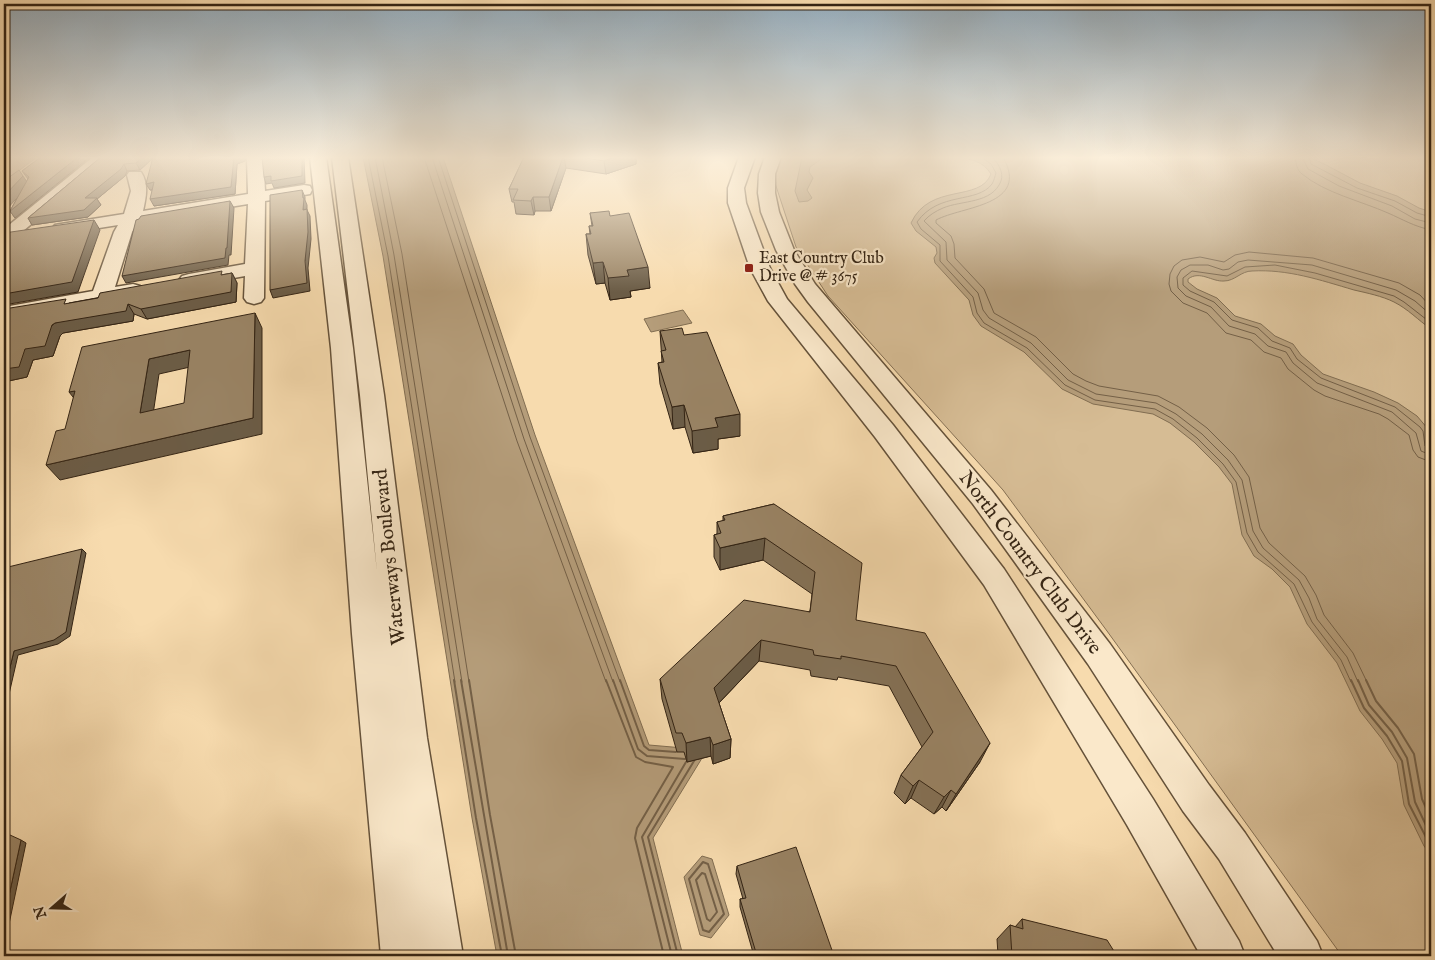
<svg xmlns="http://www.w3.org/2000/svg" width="1435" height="960" viewBox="0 0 1435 960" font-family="'IM FELL English',serif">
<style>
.green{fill:#d6bc94;stroke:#857054}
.water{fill:#b59d7a;stroke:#816d51}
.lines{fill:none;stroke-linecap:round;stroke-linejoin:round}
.shore-far1{stroke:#746047;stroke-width:1}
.shore{stroke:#746047;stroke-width:2}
.minor-casing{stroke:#65523a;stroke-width:3}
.minor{fill:#fae8ca;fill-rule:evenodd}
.wall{fill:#847156;stroke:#342414}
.shaded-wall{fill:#6b5c46;stroke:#342414}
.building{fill:#998364;stroke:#342414;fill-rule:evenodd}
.poi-dot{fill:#8f2418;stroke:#fae8ca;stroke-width:2}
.labels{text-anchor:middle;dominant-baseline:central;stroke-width:4.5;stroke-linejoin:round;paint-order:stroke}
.far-poi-label{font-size:16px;fill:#342414;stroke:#fae8ca;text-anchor:start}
.street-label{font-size:20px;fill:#342414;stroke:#fae8ca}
</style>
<rect width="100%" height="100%" fill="#f7dbae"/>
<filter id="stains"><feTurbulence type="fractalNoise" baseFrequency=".004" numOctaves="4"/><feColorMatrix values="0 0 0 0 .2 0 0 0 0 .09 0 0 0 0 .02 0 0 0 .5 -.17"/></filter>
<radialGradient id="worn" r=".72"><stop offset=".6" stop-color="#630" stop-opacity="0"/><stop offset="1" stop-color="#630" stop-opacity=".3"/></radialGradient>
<polygon class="green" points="780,157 1424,157 1431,160 1431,956 1342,956 1107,631 1003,490 828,296 796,247 775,183 777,162"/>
<g class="water">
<polygon points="4,157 37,157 4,182"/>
<polygon points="363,157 443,157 535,435 649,745 707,750 653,838 683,956 497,956 472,818 383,256"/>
<polygon points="802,157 824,157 810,167 809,172 813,178 807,190 812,198 808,201 799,202 795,191"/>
<path d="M 957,157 L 1309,157 L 1326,165 L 1360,183 L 1397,196 L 1419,208 L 1431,212 L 1431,329 C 1418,320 1408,309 1394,302 C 1382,296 1367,293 1354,290 C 1320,280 1288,269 1252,271 C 1241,271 1235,281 1224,281 C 1212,282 1200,270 1188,279 L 1188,282 L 1197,289 L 1217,298 L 1235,316 L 1261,324 L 1275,336 L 1293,344 L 1301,355 L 1323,374 L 1374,392 L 1398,403 L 1417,416 L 1428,429 L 1431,451 L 1431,855 L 1424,846 L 1404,805 L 1397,763 L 1382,739 L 1360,711 L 1337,663 L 1307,624 L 1290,587 L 1272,569 L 1254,556 L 1242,535 L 1232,484 L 1219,467 L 1194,442 L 1170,423 L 1153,414 L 1093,404 L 1062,389 L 1024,352 L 981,326 L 973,315 L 969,300 L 935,263 L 934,258 L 937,253 L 936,247 L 916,231 L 911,223 C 930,182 980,203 991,174 C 983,161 971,159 957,157 Z"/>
<polygon points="683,310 692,323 651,332 644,319"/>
<polygon points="702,856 712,859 729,915 711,938 700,935 684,877"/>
</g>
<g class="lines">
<g class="shore-far1">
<polyline points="368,157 388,256 455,682"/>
<polyline points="375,157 394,255 462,682"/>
<polyline points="382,157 402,254 469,682"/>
<polyline points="424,157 517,441 606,682"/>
<polyline points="432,157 524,439 613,682"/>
<polyline points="438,157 530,437 620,682"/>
<path d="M 981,157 L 991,164 L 996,173 C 995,176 994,181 992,184 C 977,204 939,191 917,222 L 921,229 L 940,245 L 940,261 L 973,297 L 977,313 L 984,323 L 1027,348 L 1065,385 L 1095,400 L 1155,409 L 1173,419 L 1197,438 L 1223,464 L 1236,482 L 1247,533 L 1258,552 L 1294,584 L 1312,622 L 1341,660 L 1351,682"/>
<path d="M 992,157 C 998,163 1004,172 1001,181 C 992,204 962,200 943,208 C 936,211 929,215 924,221 L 946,242 L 947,260 L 978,293 L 983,310 L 989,318 L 1031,343 L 1068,380 L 1096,394 L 1156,403 L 1176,414 L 1202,434 L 1228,460 L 1242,480 L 1253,531 L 1263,548 L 1299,580 L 1309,598 L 1317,619 L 1347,657 L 1358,682"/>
<path d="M 1003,157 C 1031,206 962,206 936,220 L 936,223 L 951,236 L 954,244 L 955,258 L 984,289 L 994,313 L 1036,337 L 1073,374 L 1086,381 L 1099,386 L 1158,396 L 1179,407 L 1207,428 L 1234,455 L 1249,477 L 1260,528 L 1269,543 L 1305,576 L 1316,595 L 1324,615 L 1353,653 L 1367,682"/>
<path d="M 1295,157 C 1296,164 1297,170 1302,174 C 1325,193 1361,201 1388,213 C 1404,220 1413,226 1431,230"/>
<polyline points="1302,157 1308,169 1339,186 1392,206 1415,219 1431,223"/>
<polyline points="1309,157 1311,164 1357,188 1395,201 1417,213 1431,217"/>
<polyline points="1431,307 1420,295 1399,283 1313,258 1249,252 1235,255 1224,262 1200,257 1182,260 1174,266 1170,274 1169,284 1171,291 1183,303 1207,313 1226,333 1251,340 1264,352 1281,358 1288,369 1314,390 1325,396 1379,414 1388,419 1409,435 1413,450 1418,457 1431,462"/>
<polyline points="1431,315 1415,301 1396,290 1312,265 1248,260 1238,262 1229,269 1223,270 1208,265 1190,265 1181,270 1177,277 1178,288 1186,296 1211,307 1229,326 1255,334 1268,346 1286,352 1293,363 1317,383 1392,412 1416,433 1421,451 1431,455"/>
<polyline points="1431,323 1404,302 1394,296 1315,273 1275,265 1245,267 1227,276 1192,271 1183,278 1183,285 1190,291 1214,302 1232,320 1258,328 1272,341 1290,348 1297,359 1321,378 1395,407 1420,427 1423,431 1425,446 1431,449"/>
</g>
<g class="shore">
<polyline points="454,680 476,818 502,956"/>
<polyline points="461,680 508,956"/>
<polyline points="469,680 490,815 516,956"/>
<polyline points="606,680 636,757 645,762 673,767 637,828 635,838 664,956"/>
<polyline points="613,680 638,749 647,756 685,759"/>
<polyline points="620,680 644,746 649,750 676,752"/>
<polyline points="1351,680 1364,708 1387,736 1402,761 1409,804 1431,847"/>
<polyline points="1358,680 1369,705 1392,732 1407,758 1415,802 1431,836"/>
<polyline points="1366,680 1376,701 1398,728 1414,754 1422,799 1431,819"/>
<polygon points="703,862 708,864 724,914 709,932 703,930 689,879"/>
<polygon points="702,873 705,874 717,912 710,921 707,919 696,880"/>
<polyline points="672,956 642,837 686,762"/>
<polyline points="678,956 648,837 694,761"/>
</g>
<g class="minor-casing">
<g id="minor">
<polygon points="93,157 111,157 10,242 4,243 4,229"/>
<path d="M 247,157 L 263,157 L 265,191 L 304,185 L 310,186 L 312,190 L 310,194 L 304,195 L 265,201 L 264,298 L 261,302 L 254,304 L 247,302 L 244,298 L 245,276 L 189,286 L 182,284 L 179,280 L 182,276 L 189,274 L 245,264 L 248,204 L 138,222 L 132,232 L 115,287 L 133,284 L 140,286 L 143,290 L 140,294 L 4,319 L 4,307 L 93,291 L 114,232 L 118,225 L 61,234 L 55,233 L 52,229 L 55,225 L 61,224 L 124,214 L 131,191 L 127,175 L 129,172 L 141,172 C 149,184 146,197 143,211 L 248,194 Z"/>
<polygon points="310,157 326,157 353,348 377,572 360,395 332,157 348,157 384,395 427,738 463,956 381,956 352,634 331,348"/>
<polygon points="739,157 755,157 744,188 746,203 770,268 787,299 893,425 1004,569 1153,799 1239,941 1245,956 1201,956 1127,825 984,585 875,437 768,301 750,268 728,203 728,188"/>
<polygon points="765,157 781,157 775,174 775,193 779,212 794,250 815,284 991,490 1110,644 1209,785 1245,833 1317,941 1323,956 1278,956 1219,859 1183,811 1088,664 973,504 808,302 795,284 776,250 761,212 758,193 759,174"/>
</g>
</g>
<use href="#minor" class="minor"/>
</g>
<g class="wall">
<polygon points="41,157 15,218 10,211 28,179 22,171"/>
<polygon points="101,157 245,161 237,164 235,194 154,206 152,190 150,190 152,159 140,170 127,171 125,176 97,199 101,205 88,217 32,225 28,218"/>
<polygon points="524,157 636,157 636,164 606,174 566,168 551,211 535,211 534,215 516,214 514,202 512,202 509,189"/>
<polygon points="590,213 610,216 650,288 630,291 631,297 610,300 605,283 596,284 588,255 586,234 590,234 589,226 592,226"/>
<polygon points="232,273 237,283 236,302 147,319 134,314 133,321 63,333 60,336 53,356 33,360 27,377 4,382 69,303"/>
<polygon points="660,331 684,335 740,436 718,439 718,449 693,453 685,427 673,429 660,384 658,363 662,362"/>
<polygon points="774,504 856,620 980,762 946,811 942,807 934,814 911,798 905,804 894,793 901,775 922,747 889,686 838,677 837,680 811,676 810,670 759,661 719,703 731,739 730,758 713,764 711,756 687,762 684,752 677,752 662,699 660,679 810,611 812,594 763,560 720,570 714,557 714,535 717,534 717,522 723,521 723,516"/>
<polygon points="737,866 834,956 754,956 740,907 740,899 743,899 736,874"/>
<polygon points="1022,919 1117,956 996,956 998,955 997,939 1010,925 1015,927"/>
</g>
<g class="shaded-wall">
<polygon points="78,157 90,157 15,218 10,211"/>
<polygon points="143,157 154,157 140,170 136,163"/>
<polygon points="234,157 246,157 245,161 237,164 235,194 154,206 150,199"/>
<polygon points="302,157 304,157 305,183 274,188 272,183 266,184 264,177 271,176"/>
<polygon points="563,157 564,157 566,168 551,211 549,197"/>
<polygon points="615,157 636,157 636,164 606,174 604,161"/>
<polygon points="124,164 127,171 125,176 97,199 101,205 88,217 32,225 28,218 85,198"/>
<polygon points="23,176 29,185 4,212 4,196"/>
<polygon points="154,182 158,189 150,190 146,184"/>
<polygon points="302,190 305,197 305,200 307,205 307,210 310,216 311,239 308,268 310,291 273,298 270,290 305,261"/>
<polygon points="533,197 535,211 534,215 531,201"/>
<polygon points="230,201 234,208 231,255 229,255 228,265 126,283 122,276"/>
<polygon points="94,220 100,230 78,292 4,305 4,294"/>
<polygon points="603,262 605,283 596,284 593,263"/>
<polygon points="648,267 650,288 630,291 631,297 610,300 608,278 627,270"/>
<polygon points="232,273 237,283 236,302 147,319 141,309"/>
<polygon points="128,304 134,314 133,321 63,333 60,336 53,356 33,360 27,377 4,382 4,369 25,349 55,323"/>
<polygon points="255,313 262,328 262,434 60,480 46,465 253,418"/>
<polygon points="190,350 199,365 159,374 151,428 140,413 149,359"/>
<polygon points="75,391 81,407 69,392"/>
<polygon points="684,405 685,427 673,429 672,407"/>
<polygon points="740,414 740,436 718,439 718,449 693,453 692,431 715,418"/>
<polygon points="765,538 763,560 720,570 720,548"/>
<polygon points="82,549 86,553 70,636 58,644 18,655 4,716 4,692 14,651"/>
<polygon points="761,640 759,661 714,708 714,688"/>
<polygon points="710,737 711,756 687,762 686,743"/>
<polygon points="731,739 730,758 713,764 713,745"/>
<polygon points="990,743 980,762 946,811 956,794"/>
<polygon points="919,780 911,798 905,804 913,786"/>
<polygon points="951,790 942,807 934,814 944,797"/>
<polygon points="21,840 26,843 4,948 4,919"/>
</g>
<g class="building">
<polygon points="41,157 78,157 10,211 29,177 22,171"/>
<polygon points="101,157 143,157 136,163 124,164 121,169 85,198 97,198 84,210 28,218"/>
<polygon points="153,157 234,157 231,187 150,199 154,182 146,184"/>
<polygon points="262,157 302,157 302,176 271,181 271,176 264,177"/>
<polygon points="524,157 563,157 549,197 533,197 531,201 513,200 518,189 509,189"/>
<polygon points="580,157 615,157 604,161"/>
<polygon points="19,170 23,176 4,196 4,181"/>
<polygon points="302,190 303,198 304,198 303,210 307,209 308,232 305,261 307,283 270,290 270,195"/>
<polygon points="230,201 227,248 226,248 225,258 122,276 136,220 139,219 141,216"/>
<polygon points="609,211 610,216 629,213 648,267 627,270 629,276 608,278 603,262 593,263 586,234 591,234 589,226 593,226 590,213"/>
<polygon points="94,220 72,282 4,294 4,233"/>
<polygon points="222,271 221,275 232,273 231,292 141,309 128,304 126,311 55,323 52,325 45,346 25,349 19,367 4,369 4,309 66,299 64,304 98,298 100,293"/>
<path d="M 255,313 L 253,418 L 46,465 L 56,431 L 65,429 L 75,391 L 69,392 L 82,347 ZM 190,350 L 184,403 L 140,413 L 149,359 Z"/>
<polygon points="682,328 684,335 707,332 740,414 715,418 718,427 692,431 684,405 672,407 658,363 664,362 661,351 666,350 660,331"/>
<polygon points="774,504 862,563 856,620 925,633 990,743 956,794 951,790 944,797 919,780 913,786 901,775 933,732 896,666 841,656 841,659 814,655 813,650 761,640 714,688 731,739 713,745 710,737 686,743 682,733 676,733 660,679 744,600 810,612 815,572 765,538 720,548 714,535 721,533 717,522 725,520 723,516"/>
<polygon points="82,549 66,632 54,640 14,651 4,692 4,568"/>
<polygon points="10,835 21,840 4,919 4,837"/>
<polygon points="796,847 834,956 757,956 740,899 746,898 737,866"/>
<polygon points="1022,919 1107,940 1117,956 1012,956 1010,925 1023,929"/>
</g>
<linearGradient id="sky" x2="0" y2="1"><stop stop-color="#93abbc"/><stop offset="0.54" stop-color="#fbefdb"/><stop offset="1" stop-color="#fbefdb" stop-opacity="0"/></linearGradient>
<rect width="1435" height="292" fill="url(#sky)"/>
<rect class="poi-dot" x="744" y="263" width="10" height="10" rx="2.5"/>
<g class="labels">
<g class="far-poi-label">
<text x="759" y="259">East Country Club<tspan x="759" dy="18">Drive @ # 3675</tspan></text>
</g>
<g class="street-label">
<text transform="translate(390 557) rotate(-96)">Waterways Boulevard</text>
<text transform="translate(1030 563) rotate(53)">North Country Club Drive</text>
</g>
</g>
<rect width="1435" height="960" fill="none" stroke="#f7dbae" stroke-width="20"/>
<rect x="5" y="5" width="1425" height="950" fill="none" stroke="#342414" stroke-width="2.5"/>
<rect x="10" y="10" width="1415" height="940" fill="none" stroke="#342414"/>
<g transform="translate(52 908) rotate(250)" stroke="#fae8ca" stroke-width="4" paint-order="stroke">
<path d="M0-4L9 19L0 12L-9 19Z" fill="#342414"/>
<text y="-8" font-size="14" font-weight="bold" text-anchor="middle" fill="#342414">N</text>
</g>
<rect width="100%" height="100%" filter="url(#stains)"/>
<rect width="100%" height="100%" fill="url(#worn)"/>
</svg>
